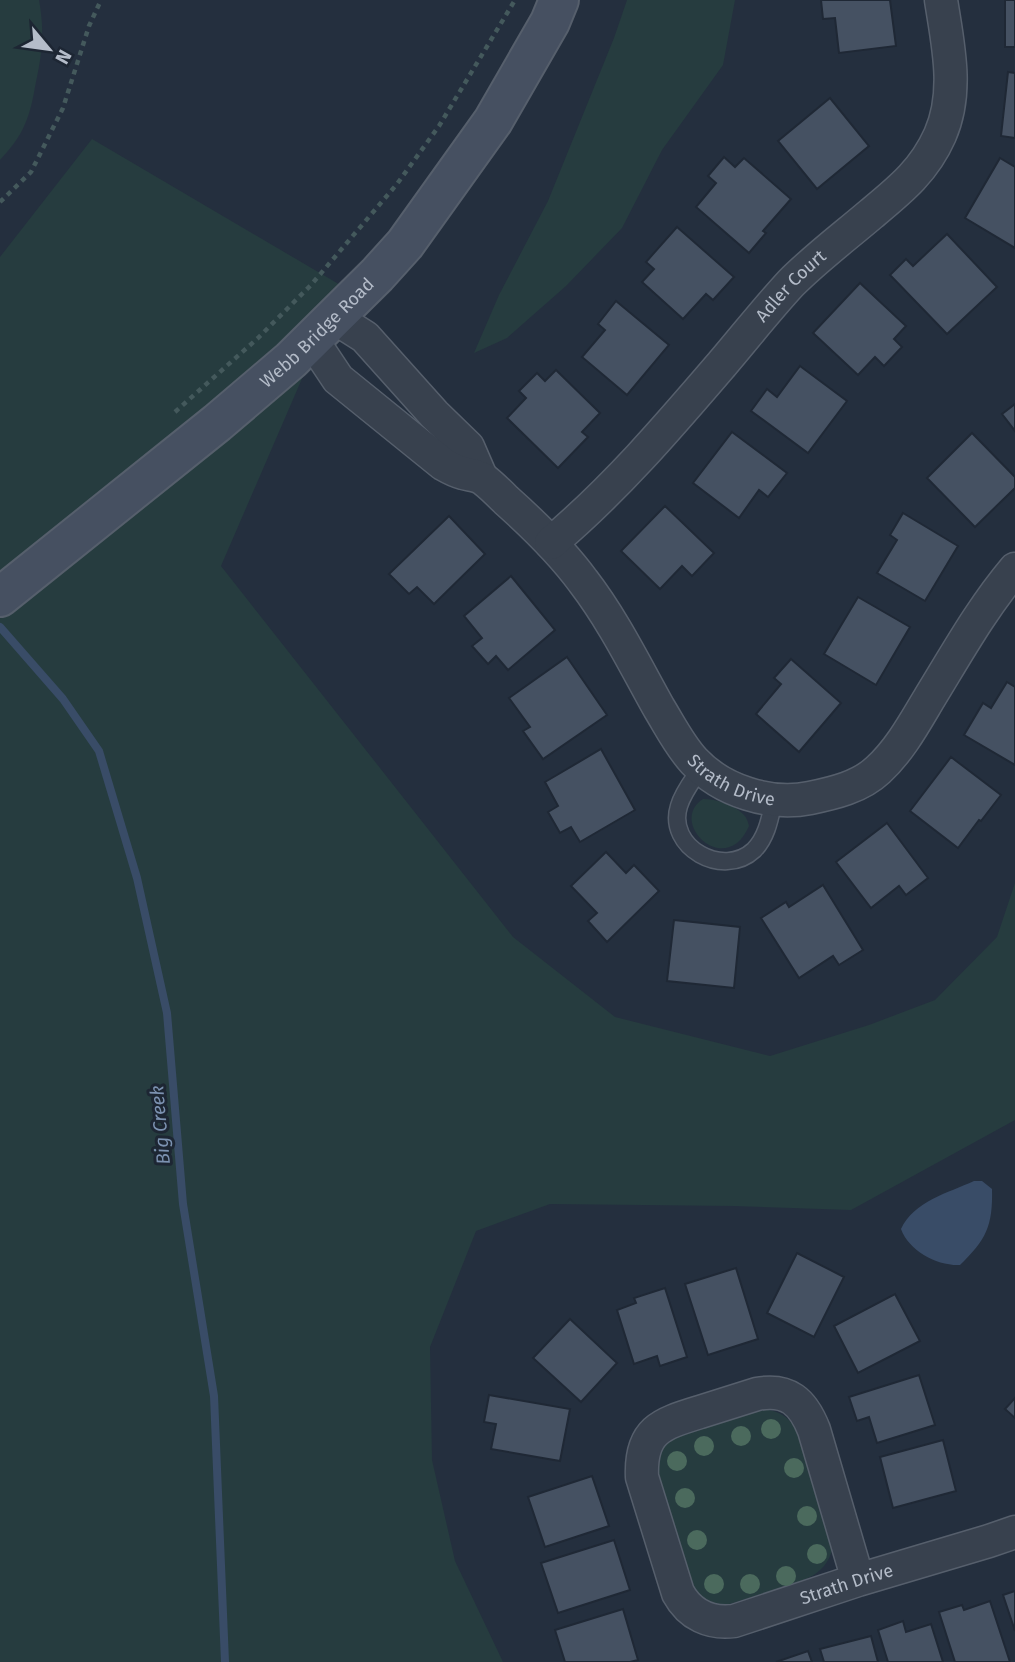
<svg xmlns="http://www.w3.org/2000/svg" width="1015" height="1662" viewBox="0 0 1015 1662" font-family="'Fira Sans',sans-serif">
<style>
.green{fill:#263c3f}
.water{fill:#394c67}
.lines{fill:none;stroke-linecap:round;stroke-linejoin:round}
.stream{stroke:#394c67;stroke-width:8}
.building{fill:#455162;stroke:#1f2835;stroke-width:2}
.lane-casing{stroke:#565f6c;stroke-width:19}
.street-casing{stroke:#565f6c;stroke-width:35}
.secondary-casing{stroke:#565f6c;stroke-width:42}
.path{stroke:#44595c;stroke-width:4.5;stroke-dasharray:5 5;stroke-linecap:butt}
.lane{stroke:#38414e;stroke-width:16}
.street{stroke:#38414e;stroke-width:32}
.secondary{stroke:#465061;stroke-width:38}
.tree{fill:#4b6a5d}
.labels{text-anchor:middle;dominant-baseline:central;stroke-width:6;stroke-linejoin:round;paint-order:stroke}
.street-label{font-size:18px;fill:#b4bcc9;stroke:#1d2633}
.water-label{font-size:19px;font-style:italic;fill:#7c92b1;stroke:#1d2633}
</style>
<rect width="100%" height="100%" fill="#242f3e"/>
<g class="green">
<path d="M 0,0 L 39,0 C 45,33 42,55 35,87 C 33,99 30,113 25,124 C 20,137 9,150 0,160 Z"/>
<polygon points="627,0 735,0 723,65 662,150 622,228 566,286 507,338 474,353 499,295 548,201 614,38"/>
<polygon points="92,139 342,286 221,566 513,937 615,1017 770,1056 869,1025 935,1000 997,937 1015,883 1015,1120 851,1210 733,1206 550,1204 476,1231 430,1347 432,1460 455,1561 503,1662 0,1662 0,257"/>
<path d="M 703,799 C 716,799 735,805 744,815 C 747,818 748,822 749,826 C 726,880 667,822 703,799 Z"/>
<path d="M 755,1409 C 781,1409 789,1417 803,1438 L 833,1542 C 831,1575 801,1582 774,1590 C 758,1595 742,1600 726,1605 C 710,1603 698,1597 689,1583 C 681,1557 650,1477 657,1455 C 661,1446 667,1440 674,1433 Z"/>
</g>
<path class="water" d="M 974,1181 L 982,1181 L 992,1189 C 993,1226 986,1240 960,1265 C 937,1266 909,1251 901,1229 C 914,1201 948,1193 974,1181 Z"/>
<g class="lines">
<polyline class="stream" points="0,627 63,699 99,751 137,878 167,1013 183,1204 214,1396 225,1662"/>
</g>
<g class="building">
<polygon points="821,0 890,0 896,46 839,53 835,18 823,19"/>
<rect x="1005" y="0" width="10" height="47"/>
<polygon points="1008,72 1015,73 1015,138 1001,136"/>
<polygon points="830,98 869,146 817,189 778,141"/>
<polygon points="724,157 735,167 744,158 791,199 763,231 766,233 749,253 696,207 716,183 708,176"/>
<polygon points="1000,158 1015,167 1015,248 965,218"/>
<polygon points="677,227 734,277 713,300 706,294 683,319 642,282 654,269 646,262"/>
<polygon points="947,234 997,287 947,334 890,275 906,259 913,266"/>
<polygon points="860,283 906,326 894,339 902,347 884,366 875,357 858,375 813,333"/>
<polygon points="616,301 669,345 627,395 582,357 605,330 598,324"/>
<polygon points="800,366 847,401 808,453 751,411 767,389 777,397"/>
<polygon points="556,370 600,413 582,432 588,437 558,468 507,418 526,398 519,391 537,373 545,381"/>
<polygon points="1015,404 1015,431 1002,414"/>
<polygon points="732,432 787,473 768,497 759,490 739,518 693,483"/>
<polygon points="972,433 1015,477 1015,488 975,527 927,478"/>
<polygon points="665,506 714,553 692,576 682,566 660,589 621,551"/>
<polygon points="903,513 958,546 925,601 877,573 897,540 890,535"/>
<polygon points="449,516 485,554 434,604 417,587 409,594 389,574"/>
<polygon points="511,576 555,630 508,670 496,656 488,664 472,646 482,638 464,616"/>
<polygon points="858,597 910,627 876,685 824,654"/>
<polygon points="567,657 607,715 543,759 523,731 530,727 509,698"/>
<polygon points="791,659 841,703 799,752 756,714 781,684 774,678"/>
<polygon points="1007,682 1015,687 1015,765 964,735 983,703 991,708"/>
<polygon points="601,749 635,810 580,842 571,827 560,833 548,812 558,806 545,782"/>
<polygon points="951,757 1001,795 981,821 979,820 958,848 910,811"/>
<polygon points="887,823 928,878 906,895 899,886 871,908 836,862"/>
<polygon points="606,852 626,873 634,865 659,891 607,942 588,921 597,913 571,886"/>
<polygon points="823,885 863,950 839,965 833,956 799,978 761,918 786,902 789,907"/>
<polygon points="674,920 740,927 734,988 667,981"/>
<polygon points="797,1253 844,1277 814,1337 767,1313"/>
<polygon points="736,1268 758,1339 708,1355 685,1284"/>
<polygon points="665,1288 687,1357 660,1366 657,1356 634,1364 617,1310 636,1303 634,1298"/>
<polygon points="895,1294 920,1341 858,1373 834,1326"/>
<polygon points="570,1319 617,1363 581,1402 533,1358"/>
<polygon points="919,1375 935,1425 877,1443 869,1417 857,1421 849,1397"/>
<polygon points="489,1395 570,1409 560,1461 491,1449 496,1424 484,1422"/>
<polygon points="1015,1398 1015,1418 1005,1409"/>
<polygon points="943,1440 956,1491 893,1508 880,1457"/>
<polygon points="592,1476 609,1526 545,1547 528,1497"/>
<polygon points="614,1540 630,1590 558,1613 541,1563"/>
<polygon points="1015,1591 1015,1631 1003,1595"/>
<polygon points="990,1601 1010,1662 955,1662 939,1612 962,1605 964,1610"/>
<polygon points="623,1609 638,1660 630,1662 565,1662 555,1630"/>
<polygon points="903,1621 906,1632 931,1624 943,1662 888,1662 878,1630"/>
<polygon points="871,1636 878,1662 824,1662 820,1649"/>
<polygon points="808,1651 812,1662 776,1662"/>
</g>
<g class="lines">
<g class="lane-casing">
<path id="lane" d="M 701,768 C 693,780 683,792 679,806 C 666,847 723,879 754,850 C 767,837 770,818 774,800"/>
</g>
<g class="street-casing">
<g id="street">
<polyline points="335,318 365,337 434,414 468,447 481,477"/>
<path id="s1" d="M 312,340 L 338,379 L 443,464 C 450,468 455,471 463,473 C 469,475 477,475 483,479 C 491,485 499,493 506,500 C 534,525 561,551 583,581 C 613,620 635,665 659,708 C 670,726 680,746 694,761 C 722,791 770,806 810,798 C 834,793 860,787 878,770 C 900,750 915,722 930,697 C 957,653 982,608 1015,569"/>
<path id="s2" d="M 551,543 C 615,489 668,427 722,364 C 745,337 767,309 791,283 C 816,258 844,237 871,214 C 900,190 924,171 940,135 C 959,92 948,45 941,0"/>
<path id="s3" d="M 858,1580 L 814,1430 C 803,1402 788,1388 757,1394 C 738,1400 719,1406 700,1412 C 661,1424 640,1430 642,1477 L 678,1593 C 690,1615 710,1624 734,1621 L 858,1580 L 989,1541 L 1015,1532"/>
</g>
</g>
<g class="secondary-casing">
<g id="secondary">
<path id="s4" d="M 0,597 L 217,423 L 291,360 L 377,275 L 405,244 L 493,121 L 550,22 L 559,0"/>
</g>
</g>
<g class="path">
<polyline points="0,202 31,172 63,108 89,26 101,0"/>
<polyline points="175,412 258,338 311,285 397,184 439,126 515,0"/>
</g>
<use href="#lane" class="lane"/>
<use href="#street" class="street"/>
<use href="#secondary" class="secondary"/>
</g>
<g class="tree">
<circle cx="771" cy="1429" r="10"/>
<circle cx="741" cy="1436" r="10"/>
<circle cx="704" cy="1446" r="10"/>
<circle cx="677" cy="1461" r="10"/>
<circle cx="794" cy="1468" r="10"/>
<circle cx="685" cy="1498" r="10"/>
<circle cx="807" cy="1516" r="10"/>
<circle cx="697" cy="1540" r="10"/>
<circle cx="817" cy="1554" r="10"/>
<circle cx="786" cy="1576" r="10"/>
<circle cx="714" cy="1584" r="10"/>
<circle cx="750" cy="1584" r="10"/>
</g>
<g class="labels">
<g class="street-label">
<text stroke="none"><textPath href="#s2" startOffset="352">Adler Court</textPath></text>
<text stroke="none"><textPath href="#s4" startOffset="413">Webb Bridge Road</textPath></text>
<text stroke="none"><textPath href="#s1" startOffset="623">Strath Drive</textPath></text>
<text stroke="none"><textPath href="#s3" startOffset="696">Strath Drive</textPath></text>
</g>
<g class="water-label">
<text transform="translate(160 1125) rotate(-95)">Big Creek</text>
</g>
</g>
<g transform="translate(49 49) rotate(119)" stroke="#1d2633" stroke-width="5" paint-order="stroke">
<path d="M0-5L12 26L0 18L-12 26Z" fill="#b4bcc9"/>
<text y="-10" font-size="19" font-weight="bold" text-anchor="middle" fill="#b4bcc9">N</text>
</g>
</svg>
